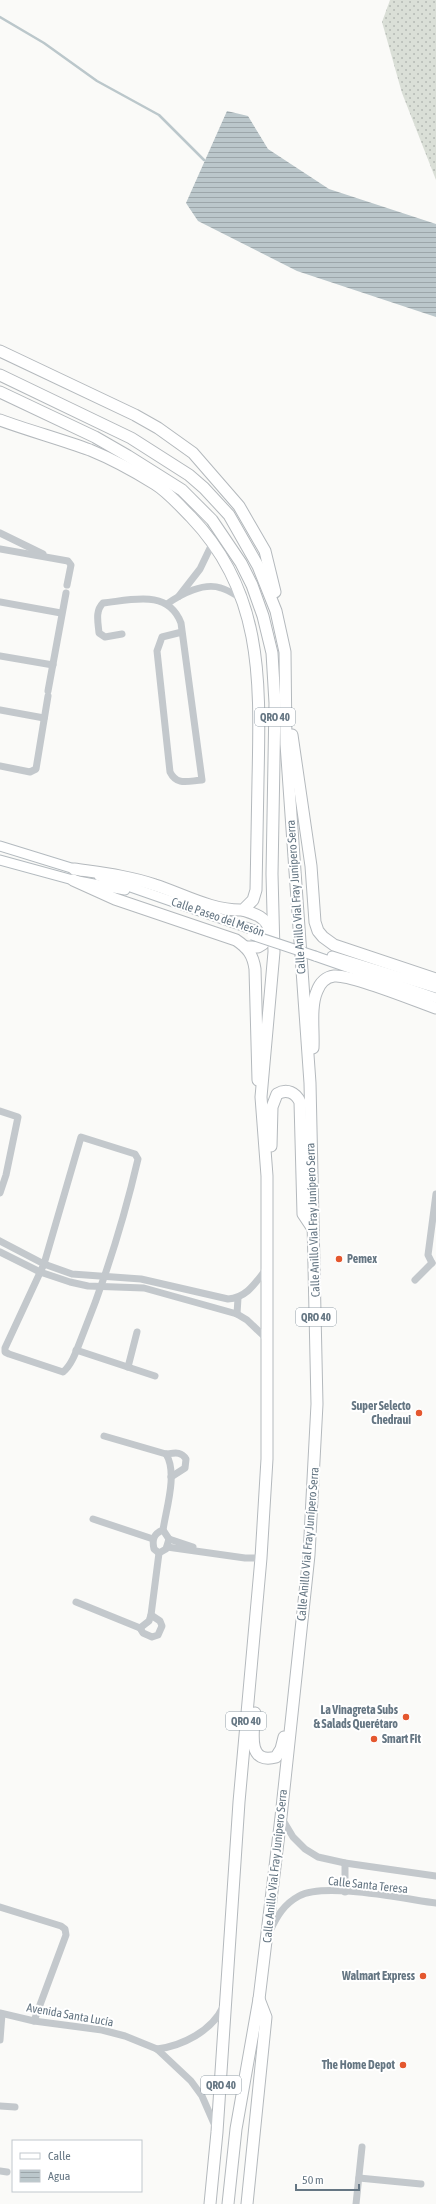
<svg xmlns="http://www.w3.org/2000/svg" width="436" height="2204" viewBox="0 0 436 2204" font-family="'Asap Condensed',sans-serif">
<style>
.grass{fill:url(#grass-dots)}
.water{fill:url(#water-rules)}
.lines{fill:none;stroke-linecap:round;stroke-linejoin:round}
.stream{stroke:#bbc7cb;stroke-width:2.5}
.secondary-casing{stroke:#b3babf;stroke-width:11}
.trunk-casing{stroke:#b4b9bd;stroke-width:13}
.minor{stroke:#c3c8cc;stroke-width:7}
.secondary{stroke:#fff;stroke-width:9}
.trunk{stroke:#fff;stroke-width:11}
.secondary-bridge-casing{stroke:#b3babf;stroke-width:11;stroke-linecap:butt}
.secondary-bridge{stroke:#fff;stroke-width:9}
.poi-dot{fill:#e4572e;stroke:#fff;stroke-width:1.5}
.labels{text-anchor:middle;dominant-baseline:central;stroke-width:4;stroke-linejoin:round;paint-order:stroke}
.shield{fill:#fff;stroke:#939fa8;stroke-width:1}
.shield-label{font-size:11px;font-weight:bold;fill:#657683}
.street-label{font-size:12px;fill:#657683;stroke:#fff}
.poi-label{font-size:12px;font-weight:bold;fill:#657683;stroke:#fff;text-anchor:end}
</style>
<defs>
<pattern id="grass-dots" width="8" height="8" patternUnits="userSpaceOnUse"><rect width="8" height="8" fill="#dadfd7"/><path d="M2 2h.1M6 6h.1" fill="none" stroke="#b4b9b4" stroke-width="1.8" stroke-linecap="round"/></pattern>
<pattern id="water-rules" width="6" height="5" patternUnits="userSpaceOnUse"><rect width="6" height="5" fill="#bbc7cb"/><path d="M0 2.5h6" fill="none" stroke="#9ca6aa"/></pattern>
</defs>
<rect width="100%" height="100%" fill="#fafaf8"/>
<polygon class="grass" points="390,0 436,0 436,180 402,93 382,22"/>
<polygon class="water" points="227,111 248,116 268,149 329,189 436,224 436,317 297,271 198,221 186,203"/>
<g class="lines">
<polyline class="stream" points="0,17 44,43 97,81 159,115 204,160"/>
<g class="secondary-casing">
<g id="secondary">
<polyline points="0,846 81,871"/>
<polyline points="0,860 73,880 125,890"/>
<polyline points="99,876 254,930"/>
<polyline points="315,956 436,998"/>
<polyline points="332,956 436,988"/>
</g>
</g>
<g class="trunk-casing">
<g id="trunk">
<polyline points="0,351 135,415 158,428 193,453 239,506 265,551 275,592"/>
<polyline points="0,375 131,438 189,475 204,488 229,515 258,566 276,611 285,652 286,744 310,1083 317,1404 309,1555 281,1817 259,1999 236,2129 228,2204"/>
<polyline points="0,392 95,437 128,456 182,490 212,520 241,563 252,585 263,616 272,653 275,703 272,874 274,952 261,1097 267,1176 267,1459 261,1558 239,1802 217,2132 210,2204"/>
<path d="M 0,420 C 30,431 60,439 90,450 C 112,459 134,471 155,484 C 168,492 180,506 191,517 C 264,593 260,682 258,780 C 257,817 257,854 256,890 L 253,900 L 243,910 C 212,911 183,894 155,885 C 129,876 101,873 74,869"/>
<polyline points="292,735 311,866 315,922 318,931 323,937 334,945 436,979"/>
<path d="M 73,880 L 115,899 L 236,940 C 248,948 253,955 255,969 L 258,1080"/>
<path d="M 243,910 C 255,914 264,916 269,928 L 263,944 L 258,947 L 245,947"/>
<path d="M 313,1048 C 314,1031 310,1007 317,991 C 320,983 326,977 334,976 C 351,974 416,1001 436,1008"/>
<path d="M 271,1146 L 272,1107 L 277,1094 C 287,1088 296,1093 300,1102 L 303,1214 L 313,1229"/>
<path d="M 255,1713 C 253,1732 247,1765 276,1757 L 281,1749 L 284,1737"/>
<polyline points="247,2204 266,2017 259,1999"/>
</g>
</g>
<g class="minor">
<polyline points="0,533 43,554"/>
<polyline points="0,549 68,561 71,565 67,585"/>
<polyline points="179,596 200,569 213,542"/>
<polyline points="0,602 61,613"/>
<path d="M 167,604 C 181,594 204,582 221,588 C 228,590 234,594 241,598"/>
<path d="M 122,634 L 105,637 L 99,633 C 98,622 95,611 103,603 C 132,600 168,589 181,623 L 202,780 C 188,781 177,786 170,772 L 157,651 L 162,637 L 182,632"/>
<polyline points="0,656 53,665"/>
<polyline points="48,691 66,593"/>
<polyline points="0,710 44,718"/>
<polyline points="0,766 30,772 36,769 48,696"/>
<polyline points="0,1111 18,1117 6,1175 0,1193"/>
<path d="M 81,1137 L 135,1154 L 138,1159 C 124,1219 106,1277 83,1334 C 78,1346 73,1364 63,1372 L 9,1354 L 5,1352 L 5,1348 L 44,1264 Z"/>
<path d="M 0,1241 L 44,1264 L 72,1274 L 141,1279 L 228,1299 C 247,1298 256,1282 267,1268"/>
<polyline points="0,1252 40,1272 70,1282 88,1286 144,1288 237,1314 247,1320 267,1339"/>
<polyline points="432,1263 428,1255 436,1194"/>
<polyline points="415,1280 432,1263"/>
<polyline points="237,1314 238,1298"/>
<polyline points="76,1350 155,1376"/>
<polyline points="128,1367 137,1332"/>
<path d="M 104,1436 L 166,1454 C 175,1453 181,1451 186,1459 L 185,1468 L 171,1477"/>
<polyline points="93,1519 153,1539"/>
<path d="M 163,1530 C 166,1509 178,1473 166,1454"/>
<path d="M 163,1530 L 169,1539 L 166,1549 L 159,1553 L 154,1549 C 152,1540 153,1534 163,1530 Z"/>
<polyline points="169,1539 193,1547"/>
<polyline points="167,1547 245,1558 261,1558"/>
<polyline points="76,1602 140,1628 143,1633 152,1637 158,1635 162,1626 160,1621 151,1615"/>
<polyline points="140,1628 149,1621 151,1615 159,1553"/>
<polyline points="281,1817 293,1837 305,1849 318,1857 345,1863 436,1876"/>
<polyline points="345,1892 345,1863"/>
<polyline points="0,1907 61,1926 65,1929 66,1935 34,2021"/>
<path d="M 270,1931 C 277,1916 284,1904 299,1896 C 325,1882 405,1899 436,1903"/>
<polyline points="0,2013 34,2021 102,2030 125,2036 157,2049 191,2081 202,2096 216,2128"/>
<polyline points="0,2040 2,2014"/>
<path d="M 157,2049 C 182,2046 212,2031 223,2007"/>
<polyline points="0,2106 15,2107"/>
<polyline points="0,2171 7,2172"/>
<polyline points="359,2178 421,2184"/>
<polyline points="356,2204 362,2147"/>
</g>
<use href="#secondary" class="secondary"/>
<use href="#trunk" class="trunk"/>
<g class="secondary-bridge-casing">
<polyline id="secondary-bridge" points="252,935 315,956"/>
</g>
<use href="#secondary-bridge" class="secondary-bridge"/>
</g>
<g class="poi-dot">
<circle cx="339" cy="1259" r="4"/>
<circle cx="419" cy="1413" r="4"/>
<circle cx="406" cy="1717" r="4"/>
<circle cx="374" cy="1739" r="4"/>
<circle cx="423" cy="1976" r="4"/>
<circle cx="403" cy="2065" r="4"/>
</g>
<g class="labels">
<g class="shield">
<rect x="255" y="708" width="40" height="18" rx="3"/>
<rect x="296" y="1308" width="40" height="18" rx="3"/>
<rect x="226" y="1712" width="40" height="18" rx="3"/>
<rect x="201" y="2076" width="40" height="18" rx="3"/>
</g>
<g class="shield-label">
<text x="275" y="717">QRO 40</text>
<text x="316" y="1317">QRO 40</text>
<text x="246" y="1721">QRO 40</text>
<text x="221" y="2085">QRO 40</text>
</g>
<g class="street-label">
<text transform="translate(296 897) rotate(-94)">Calle Anillo Vial Fray Junípero Serra</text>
<text transform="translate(218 917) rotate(19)">Calle Paseo del Mesón</text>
<text transform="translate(313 1220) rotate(-92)">Calle Anillo Vial Fray Junípero Serra</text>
<text transform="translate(308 1544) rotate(-85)">Calle Anillo Vial Fray Junípero Serra</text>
<text transform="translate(275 1866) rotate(-84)">Calle Anillo Vial Fray Junípero Serra</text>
<text transform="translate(368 1885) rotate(6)">Calle Santa Teresa</text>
<text transform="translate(70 2015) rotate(10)">Avenida Santa Lucía</text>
</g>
<g class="poi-label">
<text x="347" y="1259" text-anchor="start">Pemex</text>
<text x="411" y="1406">Super Selecto<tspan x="411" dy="14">Chedraui</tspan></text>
<text x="398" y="1710">La Vinagreta Subs<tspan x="398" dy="14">&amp; Salads Querétaro</tspan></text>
<text x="382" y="1739" text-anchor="start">Smart Fit</text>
<text x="415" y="1976">Walmart Express</text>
<text x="395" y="2065">The Home Depot</text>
</g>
</g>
<rect x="12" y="2140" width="130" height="52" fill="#ffffff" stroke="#c1c8cd"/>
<rect x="20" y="2153" width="20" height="6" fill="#ffffff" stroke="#c1c8cd"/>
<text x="48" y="2160" font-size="12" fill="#657683">Calle</text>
<rect x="20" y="2170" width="20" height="12" fill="url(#water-rules)" stroke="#c1c8cd"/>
<text x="48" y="2180" font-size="12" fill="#657683">Agua</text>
<path d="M296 2184v6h63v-6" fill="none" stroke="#657683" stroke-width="2"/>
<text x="302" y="2184" font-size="12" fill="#657683" stroke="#ffffff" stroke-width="3" paint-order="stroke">50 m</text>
</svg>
